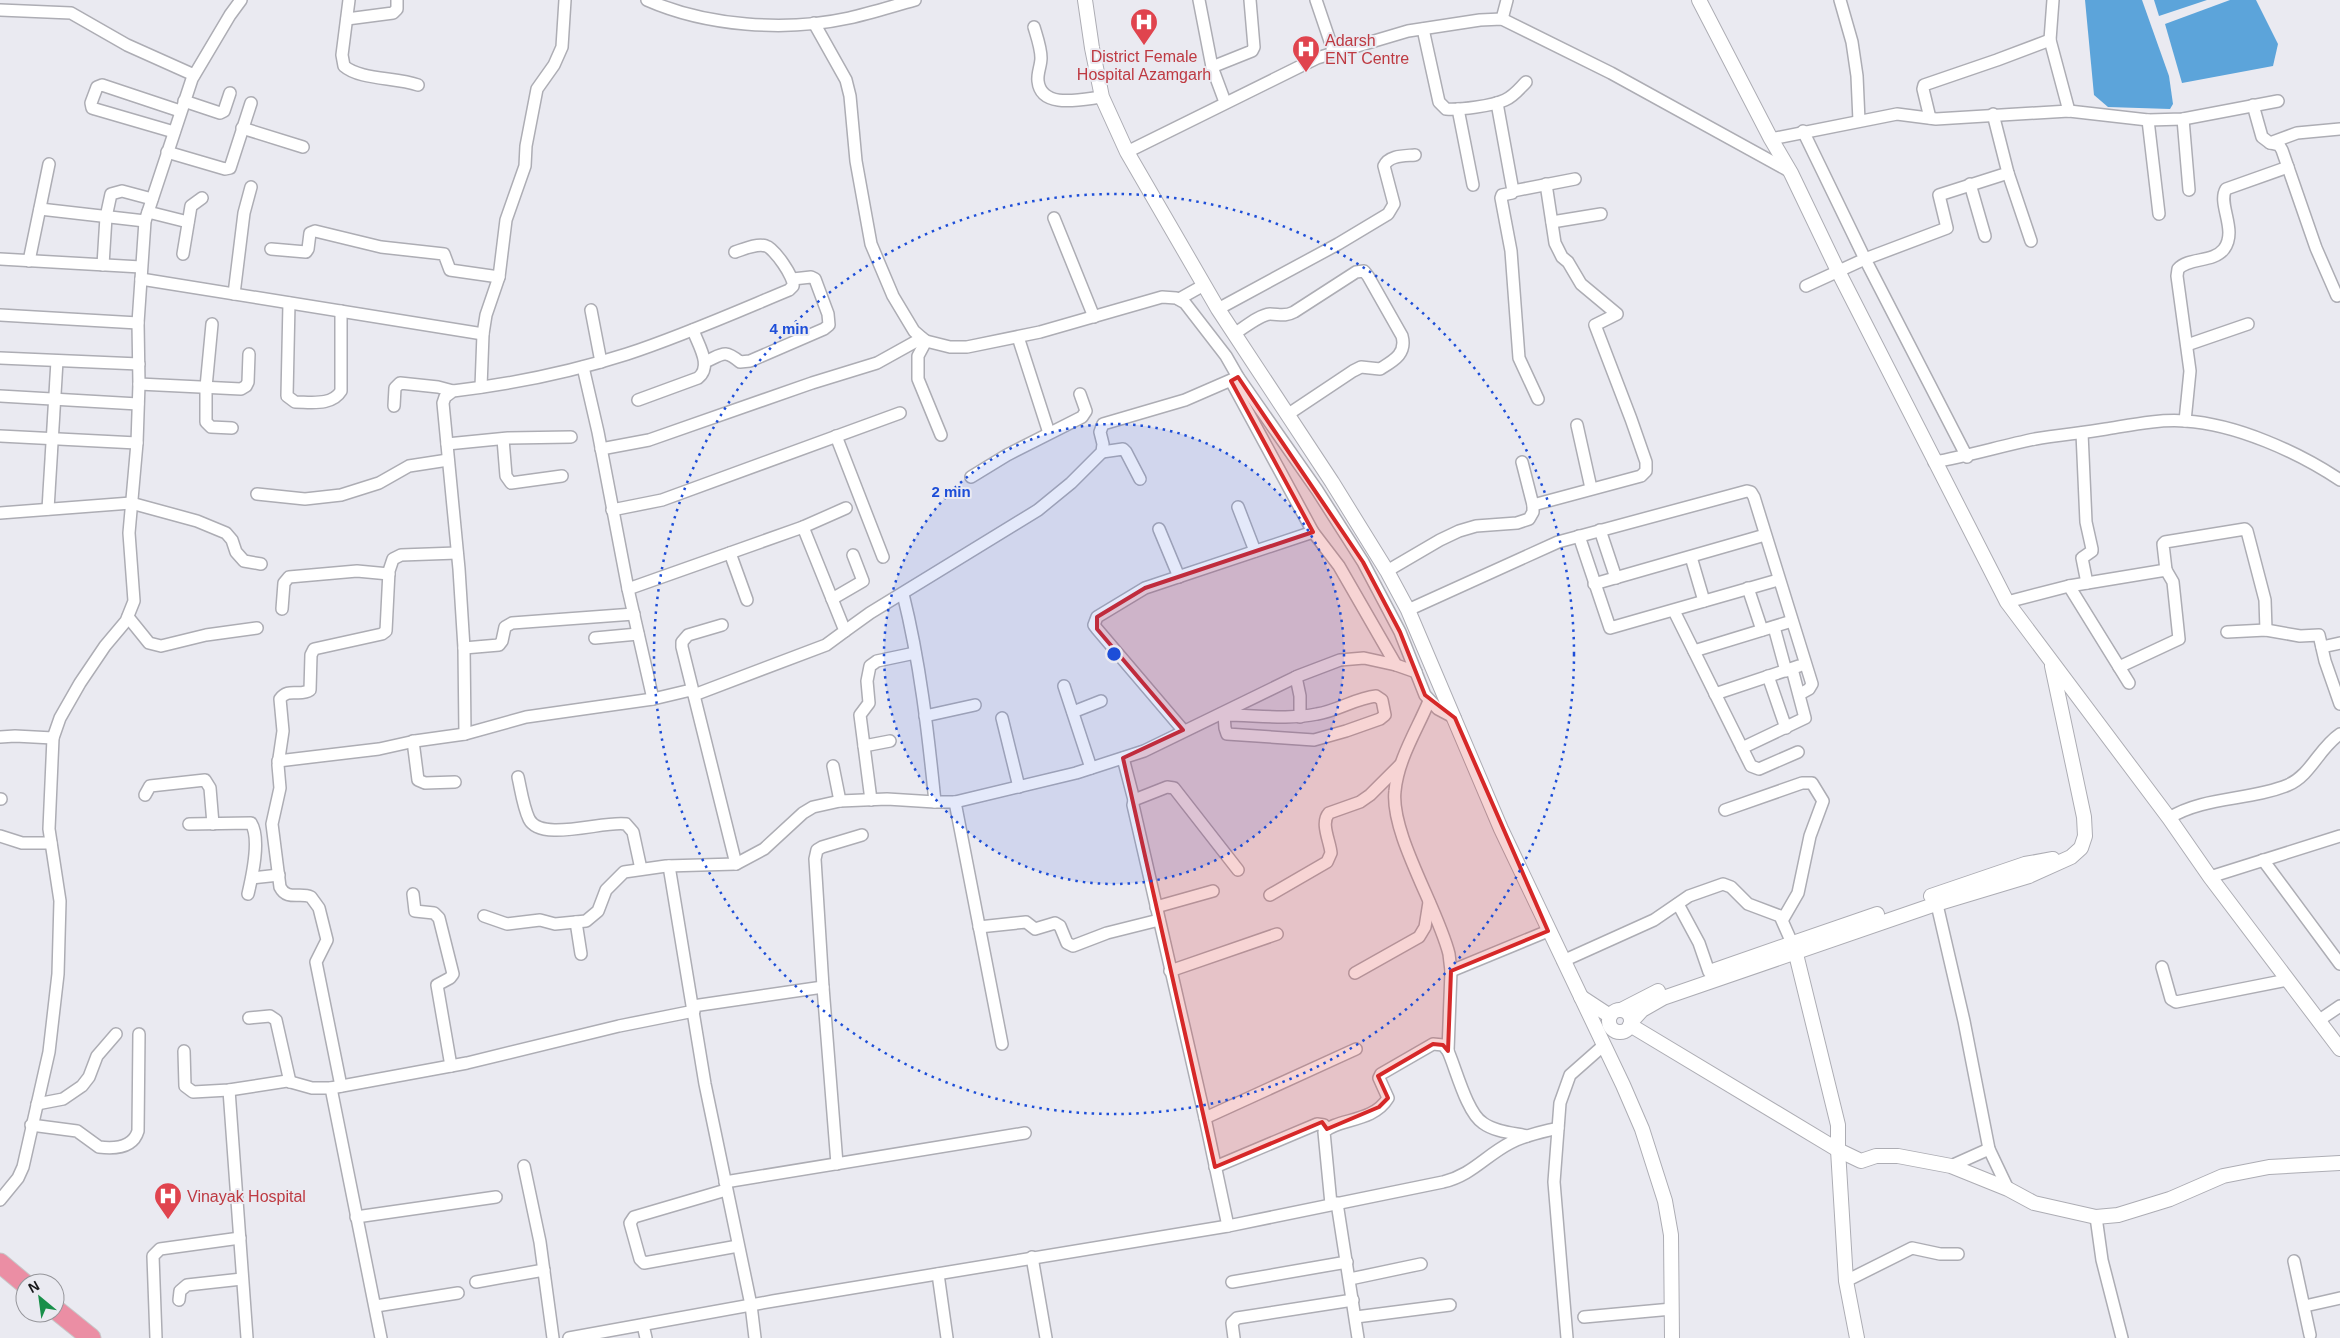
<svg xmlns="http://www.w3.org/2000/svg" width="2340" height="1338" viewBox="0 0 2340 1338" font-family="Arial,sans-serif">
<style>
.water{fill:#5ca4da}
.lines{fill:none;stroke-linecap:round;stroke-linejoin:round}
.minor-casing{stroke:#adadb4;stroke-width:14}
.tertiary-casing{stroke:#adadb4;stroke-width:16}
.trunk-casing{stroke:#c7c7c8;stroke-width:21}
.minor{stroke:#fff;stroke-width:11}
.tertiary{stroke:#fff;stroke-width:14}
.trunk{stroke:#eb8ea4;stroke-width:19}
.marked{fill:#d62828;fill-opacity:0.2;stroke:#d62828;stroke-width:4;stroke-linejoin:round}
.ring{fill:none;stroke:#1d4ed8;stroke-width:2.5;stroke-dasharray:2.5 5}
.labels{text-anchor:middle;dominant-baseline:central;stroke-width:4;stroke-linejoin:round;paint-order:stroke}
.health-label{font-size:16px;fill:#be3a42;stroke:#eaeaf1;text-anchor:start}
.centre{fill:#1d4ed8;stroke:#eaeaf1;stroke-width:2.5}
.ring-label{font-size:15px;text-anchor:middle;font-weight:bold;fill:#1d4ed8;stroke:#eaeaf1;stroke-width:4;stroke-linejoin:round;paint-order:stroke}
</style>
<rect width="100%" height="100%" fill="#eaeaf1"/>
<g class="water">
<polygon points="2085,0 2142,0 2169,76 2173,104 2170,109 2108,107 2094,95"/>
<polygon points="2154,0 2207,0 2159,16"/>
<polygon points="2230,0 2256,0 2278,44 2273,66 2182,83 2165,24"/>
</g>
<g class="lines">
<g class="minor-casing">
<g id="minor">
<path d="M 349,0 L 342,55 L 344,66 C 360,80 396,77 418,85"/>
<path d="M 647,0 C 706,26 785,32 849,18 C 871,13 893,6 915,0"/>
<polyline points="1199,0 1212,67 1225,102"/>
<polyline points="1316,0 1334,53"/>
<polyline points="1840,0 1852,42 1857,76 1859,121"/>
<polyline points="2053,0 2050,40 2069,111"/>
<polyline points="0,10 71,13 127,45 194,75"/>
<polyline points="347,19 393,13 397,9 397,0"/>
<polyline points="1502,19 1507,0"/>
<polyline points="814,23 846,80 850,96 856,161 871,244 893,296 914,331 922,338 926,341 950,347 967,347 1040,332 1162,297 1176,298 1185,303 1226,356 1238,377 1317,490 1363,562 1400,632 1425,695 1438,709 1455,718"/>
<path d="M 1034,27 C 1037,37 1041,48 1041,58 C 1041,66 1037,73 1038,81 C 1041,110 1083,99 1102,97"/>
<path d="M 1423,29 L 1439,102 L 1446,109 C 1460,110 1492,106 1505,100 C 1514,96 1519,89 1526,82"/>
<polyline points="1212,67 1252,51 1254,47 1250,0"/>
<polyline points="184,101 220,113 224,111 230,93"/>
<polyline points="1497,103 1513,191 1512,193 1502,195 1501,198 1511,251 1519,358 1538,399"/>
<polyline points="2253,105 2262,137 2270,143 2279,145 2282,150 2316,248 2337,296"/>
<polyline points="1458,109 1473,185"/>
<polyline points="1930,118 1923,89 1924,85 1997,60 2050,40"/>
<polyline points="2183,119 2189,190"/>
<polyline points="2148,120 2159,214"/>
<polyline points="242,128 303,147"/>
<polyline points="1803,131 1865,259 1806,286"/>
<polyline points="174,132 95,109 92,108 91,103 97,87 102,85 180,111"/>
<polyline points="1771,139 1897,114 1936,119 2069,111 2148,120 2183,119 2278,101"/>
<polyline points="2270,143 2297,133 2340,129"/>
<polyline points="167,152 225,169 230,168 251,103"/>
<polyline points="1127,152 1317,58 1408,31 1480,20 1502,19 1611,73 1791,172"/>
<polyline points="2008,173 2031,241"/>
<polyline points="1970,184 1985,236"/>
<polyline points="1513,191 1575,179"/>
<polyline points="40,209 145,221"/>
<polyline points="148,212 188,222"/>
<polyline points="1054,218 1094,317"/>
<polyline points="1552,222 1601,214"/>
<polyline points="271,249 306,252 308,249 310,233 315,231 381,247 444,254 450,270 499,277"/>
<polyline points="183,254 191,206 202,198"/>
<polyline points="0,259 141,267"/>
<polyline points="29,261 49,164"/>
<polyline points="103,265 106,217 111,194 122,191 152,199"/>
<polyline points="141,279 483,334"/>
<polyline points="234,294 244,213 251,187"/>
<polyline points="1179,299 1204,285"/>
<path d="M 289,303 L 287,396 L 295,402 C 311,402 332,406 341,391 L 341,311"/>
<path d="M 1218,309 L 1338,244 L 1388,214 L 1394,204 L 1384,166 C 1389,155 1404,156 1415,155"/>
<polyline points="591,310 601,362"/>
<polyline points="0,315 138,323"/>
<polyline points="212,324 206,387 206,422 211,427 232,428"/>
<path d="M 1234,334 C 1244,328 1259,315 1270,314 C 1279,314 1285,317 1294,312 L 1356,272 L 1364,271 L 1368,276 L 1402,336 C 1407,354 1393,361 1380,369 L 1361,367 L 1353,371 L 1287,415"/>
<polyline points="1018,337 1049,433"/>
<polyline points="926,341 918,356 918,379 941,435"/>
<polyline points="2187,345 2248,324"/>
<polyline points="0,358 139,364"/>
<path d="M 705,362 C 723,354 724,349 740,362 L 750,361 L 824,329 L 829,325 L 828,314 L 815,279 L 811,277 L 793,279"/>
<polyline points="583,367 598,432 628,589 803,527 845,631 826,645 694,695"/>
<polyline points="1231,381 1313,532"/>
<polyline points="139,384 241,389 246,386 248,382 249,354"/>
<polyline points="481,387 483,334 486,315 499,277 506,220 525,166 526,146 537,89 554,65 562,47 565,0"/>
<polyline points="0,396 138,404"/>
<path d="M 638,400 L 698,378 C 713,366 698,345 693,330"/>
<polyline points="394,406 395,388 400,383 438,387 453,391"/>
<path d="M 2185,421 L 2190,371 L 2177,276 L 2178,269 C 2189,257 2213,263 2224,249 C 2238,230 2217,204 2226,189 L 2288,167"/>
<polyline points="1577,425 1591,488"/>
<polyline points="2082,433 2086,522 2092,549 2092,551 2082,558 2087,583"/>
<polyline points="0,436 137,443"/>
<polyline points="836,436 883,557"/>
<polyline points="503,439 506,476 511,483 562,476"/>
<polyline points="447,444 508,438 571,437"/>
<polyline points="601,449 649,440 812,383 877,363 922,338"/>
<polyline points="1102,452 1123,449 1126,452 1140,479"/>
<polyline points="1967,457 1865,259 1947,228 1939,195 2008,173 1993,114"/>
<path d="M 1934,462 C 1968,456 2001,446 2035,439 C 2058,435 2082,433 2106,429 C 2131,425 2159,419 2185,421 C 2236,424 2298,452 2340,480"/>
<polyline points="971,477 1007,455 1082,417 1086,411 1080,394"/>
<polyline points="257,494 305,499 341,495 379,483 409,466 448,460"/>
<polyline points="1533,505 1641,476 1646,471 1646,462 1631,419 1595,325 1617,314 1581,284 1568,262 1562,257 1555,243 1546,184"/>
<polyline points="1238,507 1255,551"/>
<polyline points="48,509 57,361"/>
<polyline points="612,510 662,500 900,413"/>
<polyline points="0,513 131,503 197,521 226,533 232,540 236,552 244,561 261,564"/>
<polyline points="803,527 846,508"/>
<polyline points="1159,529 1179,577"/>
<polyline points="1600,530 1616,578"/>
<polyline points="1579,536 1610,628 1778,580"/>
<polyline points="730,553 747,600"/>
<polyline points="1691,557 1704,601"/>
<polyline points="2166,570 2163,544 2165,542 2245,529 2247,531 2265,600 2266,630"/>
<polyline points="1387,571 1440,540 1459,531 1476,526 1517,523 1529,519 1533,512 1533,505 1522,462"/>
<polyline points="1594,584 1765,535"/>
<polyline points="2069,586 2129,683"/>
<polyline points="1748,588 1762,630"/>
<polyline points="628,589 653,699 691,690"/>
<path d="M 903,594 C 920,662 928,732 935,802 L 955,802 L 1076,773 L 1144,751 L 1298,676 L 1340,660 L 1364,658 L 1396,665"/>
<polyline points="832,599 863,581 853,555"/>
<polyline points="2007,602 2069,586 2166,570 2173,582 2179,639 2119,667"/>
<polyline points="282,609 284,583 289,577 357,571 389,574"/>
<polyline points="1408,610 1558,542 1747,491 1751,492 1754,497 1812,684 1809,689 1800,694"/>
<polyline points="1674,611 1751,766 1759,769 1798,752"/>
<polyline points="128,617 149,643 161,646 206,635 257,628"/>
<polyline points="722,625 688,635 682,642 682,647 736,864"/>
<polyline points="1774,627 1786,671"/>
<polyline points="845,631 870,613 1038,510 1071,483 1102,452 1103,444 1100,432 1103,424 1185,400 1238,377"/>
<polyline points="2227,632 2266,630 2300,636 2319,635 2325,661 2340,704"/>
<polyline points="595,638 638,634"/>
<polyline points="2322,647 2340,643"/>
<polyline points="464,648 499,645 502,641 505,627 512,623 634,614"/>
<polyline points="1694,651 1792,621"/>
<polyline points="1768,676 1786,728"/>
<polyline points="1296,677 1300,696 1300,717"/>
<polyline points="1064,686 1091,768"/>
<polyline points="1715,694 1799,666"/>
<path d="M 1429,701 C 1417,730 1398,759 1395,791 C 1390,833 1438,909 1449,954 L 1451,971 L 1448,1051"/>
<polyline points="1073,712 1101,701"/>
<path d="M 1221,714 L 1224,715 C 1255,715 1287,720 1317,714 C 1337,711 1356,698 1376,696 L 1382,700 L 1385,715 L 1380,719 L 1346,731 L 1314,740 L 1227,734 L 1225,728 L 1224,715"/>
<polyline points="925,716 975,705"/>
<polyline points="1002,718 1019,787"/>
<polyline points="1183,730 1097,629 1094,625 1097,617 1145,588 1313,532 1339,566 1396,665 1416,672"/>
<path d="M 465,734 L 464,648 L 459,569 L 443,403 L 445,397 L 453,391 C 512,384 571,372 627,354 C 682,336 736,312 789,290 L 793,286 C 795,278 774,248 766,246 C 757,243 744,249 735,252"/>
<polyline points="0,737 15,736 53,738"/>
<polyline points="413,741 418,780 425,783 455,782"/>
<polyline points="864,746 890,741"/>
<polyline points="1742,748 1805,718 1792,669"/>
<polyline points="1123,758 1134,800"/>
<polyline points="278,761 379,749 415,741 465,734 526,717 653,699"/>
<polyline points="833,766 840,801"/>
<path d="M 518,777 C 521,790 523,806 529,819 C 541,843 605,820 626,824 L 633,832 L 641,869"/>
<polyline points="145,795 150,786 205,780 210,788 213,824"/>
<polyline points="0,799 1,799"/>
<polyline points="871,800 860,715 869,703 867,681 870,666 877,661 915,653"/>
<polyline points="955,802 1002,1044"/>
<polyline points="1725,810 1802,783 1812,783 1823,801 1810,836 1798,893 1783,919"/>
<path d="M 2169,818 C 2205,796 2249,801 2288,785 C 2311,775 2319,748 2340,734"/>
<path d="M 189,824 L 251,823 C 261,839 252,877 248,894"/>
<polyline points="0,836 22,843 51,843"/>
<polyline points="2263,860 2340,964"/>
<polyline points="669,866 705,1084 751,1305 755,1338"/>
<polyline points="2210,877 2340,836"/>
<polyline points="252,878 279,875"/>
<polyline points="413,894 415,911 434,913 439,918 453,974 450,978 437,985 451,1066"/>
<path d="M 1270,895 L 1327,862 L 1331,853 C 1330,841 1320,823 1329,813 L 1360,802 L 1370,795 L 1400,765"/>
<polyline points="1935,896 1964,1021 1989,1149 2008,1189"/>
<polyline points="1678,904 1699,943 1709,972"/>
<polyline points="1156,907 1213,891"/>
<polyline points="484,916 507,924 540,920 555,924 586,921 598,911 606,890 624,872 666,866 736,864 764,849 803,813 813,807 840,801 887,799 935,802"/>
<polyline points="576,922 581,954"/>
<polyline points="979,927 1026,922 1035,929 1055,923 1060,926 1067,943 1073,946 1107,933 1159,920"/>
<polyline points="1563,961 1654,920 1689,896 1723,884 1731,887 1748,904 1780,916 1792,943"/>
<polyline points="2162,967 2171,999 2176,1002 2287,980"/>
<polyline points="1170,971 1277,934"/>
<polyline points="1451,971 1548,931"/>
<polyline points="1355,973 1419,937 1425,927 1429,902"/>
<polyline points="693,1006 823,987"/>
<polyline points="249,1018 270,1016 276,1020 290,1082"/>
<polyline points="2318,1021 2340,1006"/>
<polyline points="184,1051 185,1086 193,1092 229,1090 287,1081 312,1088 331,1088 467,1063 619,1026 694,1011"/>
<path d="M 341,1086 L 316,962 L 327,940 L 319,908 L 311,897 C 300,892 287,901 280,887 L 272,824 L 280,788 L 278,765 L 283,731 L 280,699 C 288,687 300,697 310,690 L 311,655 L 314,649 L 382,634 L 386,631 L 389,571 L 393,559 L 401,555 L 457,553"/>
<polyline points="331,1088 381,1338"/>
<polyline points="229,1090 247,1338"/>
<polyline points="37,1104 63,1099 82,1086 89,1077 97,1056 116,1034"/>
<polyline points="1205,1118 1133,805 1134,800 1167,787 1174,788 1238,870"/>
<path d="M 31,1125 L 77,1131 L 99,1147 C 115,1149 133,1148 138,1131 L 139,1034"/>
<polyline points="837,1164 823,987 815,859 817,850 822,847 862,835"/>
<polyline points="524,1166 540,1242 553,1338"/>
<polyline points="1951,1166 1989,1149"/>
<polyline points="1215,1167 1317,1124 1324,1125 1327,1129"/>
<polyline points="725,1182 1025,1133"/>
<polyline points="726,1190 634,1217 630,1223 640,1259 644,1263 738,1246"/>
<polyline points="0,1200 18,1178 23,1167 49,1052 58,974 60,901 49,829 53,738 60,718 80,683 105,646 126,621 134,601 129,533 137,443 139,384 138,323 145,221 192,79 230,15 241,0"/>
<polyline points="1337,1203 1358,1338"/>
<path d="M 1331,1204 L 1324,1132 C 1337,1118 1373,1123 1388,1098 L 1379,1078 L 1381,1074 L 1433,1044 L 1443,1045 L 1448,1051 C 1456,1069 1467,1113 1483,1123 C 1495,1132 1514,1133 1527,1136"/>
<polyline points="356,1217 496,1197"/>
<polyline points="2096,1217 2102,1260 2122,1338"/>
<polyline points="1228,1226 1205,1118 1356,1049"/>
<polyline points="1032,1257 1046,1338"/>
<polyline points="2294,1261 2310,1335"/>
<polyline points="938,1274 947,1338"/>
<polyline points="1350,1279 1421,1264"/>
<polyline points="1846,1281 1912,1248 1940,1254 1958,1254"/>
<polyline points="476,1282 544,1270"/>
<polyline points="1232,1282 1347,1262"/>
<polyline points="179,1300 180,1291 187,1285 242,1279"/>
<polyline points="376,1306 458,1293"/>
<polyline points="2305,1306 2340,1298"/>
<polyline points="1356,1317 1450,1305"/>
<polyline points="1584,1317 1672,1309"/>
<polyline points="643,1325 646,1338"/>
<polyline points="156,1338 153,1256 160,1249 240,1238"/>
<path d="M 569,1338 L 773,1301 L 1228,1226 L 1443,1182 C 1472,1175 1485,1156 1510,1143 C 1525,1135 1542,1132 1558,1128"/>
<polyline points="1234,1338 1232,1323 1237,1318 1353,1300"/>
<polyline points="1567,1338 1554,1182 1560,1103 1570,1075 1604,1045"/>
</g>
</g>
<g class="tertiary-casing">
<g id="tertiary">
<polyline points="1085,0 1092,48 1102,97 1127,152 1218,309 1332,482 1387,571 1408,610 1501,829 1623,1085 1642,1129 1665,1201 1671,1235 1672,1338"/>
<polyline points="1699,0 1771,139 1791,173 1838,271 2007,602 2169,818 2210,877 2340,1049"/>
<polyline points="1931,896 2025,864 2053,859"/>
<polyline points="1794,946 1838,1125 1838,1150 1846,1281 1857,1338"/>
<polyline points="1715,970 1877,914"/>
<polyline points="1581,997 1610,1016"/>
<polyline points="1621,1010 1658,991"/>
<circle cx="1620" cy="1021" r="11"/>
<polyline points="1631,1022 1642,1010 1663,998 1936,904 2029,876 2071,857 2081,848 2085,836 2084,817 2052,666"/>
<polyline points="1630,1025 1838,1150 1861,1161 1876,1156 1898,1156 1951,1166 2008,1189 2034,1203 2096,1217 2118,1215 2170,1199 2223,1176 2269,1167 2340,1163"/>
</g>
</g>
<g class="trunk-casing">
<g id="trunk">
<polyline points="0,1263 25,1284"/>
<polyline points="55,1309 91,1338"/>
</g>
</g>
<use href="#minor" class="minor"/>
<use href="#tertiary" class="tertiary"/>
<use href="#trunk" class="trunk"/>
</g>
<path class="marked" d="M 1238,377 L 1363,562 L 1400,632 L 1425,695 L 1455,718 L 1548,931 L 1451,971 L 1448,1051 L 1443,1045 L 1433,1044 L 1378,1076 L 1388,1098 L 1379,1107 L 1327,1129 L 1322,1122 L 1215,1167 L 1123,758 L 1183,730 L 1097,629 L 1097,617 L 1145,588 L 1313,532 L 1231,381 Z"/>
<circle cx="1114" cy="654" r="230" fill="#1d4ed8" fill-opacity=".12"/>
<g class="ring">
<circle cx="1114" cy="654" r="230"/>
<circle cx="1114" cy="654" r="460"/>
</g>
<defs>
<g id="hospital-pin" transform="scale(1.4375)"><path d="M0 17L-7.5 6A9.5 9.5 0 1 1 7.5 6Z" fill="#e0444e" stroke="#eaeaf1"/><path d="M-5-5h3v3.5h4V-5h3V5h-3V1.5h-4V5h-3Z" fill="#fff"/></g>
</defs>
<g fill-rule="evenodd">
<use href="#hospital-pin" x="1144" y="22"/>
<use href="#hospital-pin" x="1306" y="49"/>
<use href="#hospital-pin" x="168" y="1196"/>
</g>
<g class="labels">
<g class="health-label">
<text x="1325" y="40">Adarsh<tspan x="1325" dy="18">ENT Centre</tspan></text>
<text x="1144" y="56" text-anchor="middle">District Female<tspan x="1144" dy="18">Hospital Azamgarh</tspan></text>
<text x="187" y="1196">Vinayak Hospital</text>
</g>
</g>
<circle cx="1114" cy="654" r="8" class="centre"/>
<g class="ring-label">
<text x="789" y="334">4 min</text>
<text x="951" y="497">2 min</text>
</g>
<g transform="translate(40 1298) rotate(331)"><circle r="24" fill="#eaeaf1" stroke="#96969b"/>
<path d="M0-4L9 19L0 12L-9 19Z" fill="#188f49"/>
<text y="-8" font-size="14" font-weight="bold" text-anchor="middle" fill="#17171a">N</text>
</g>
</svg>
